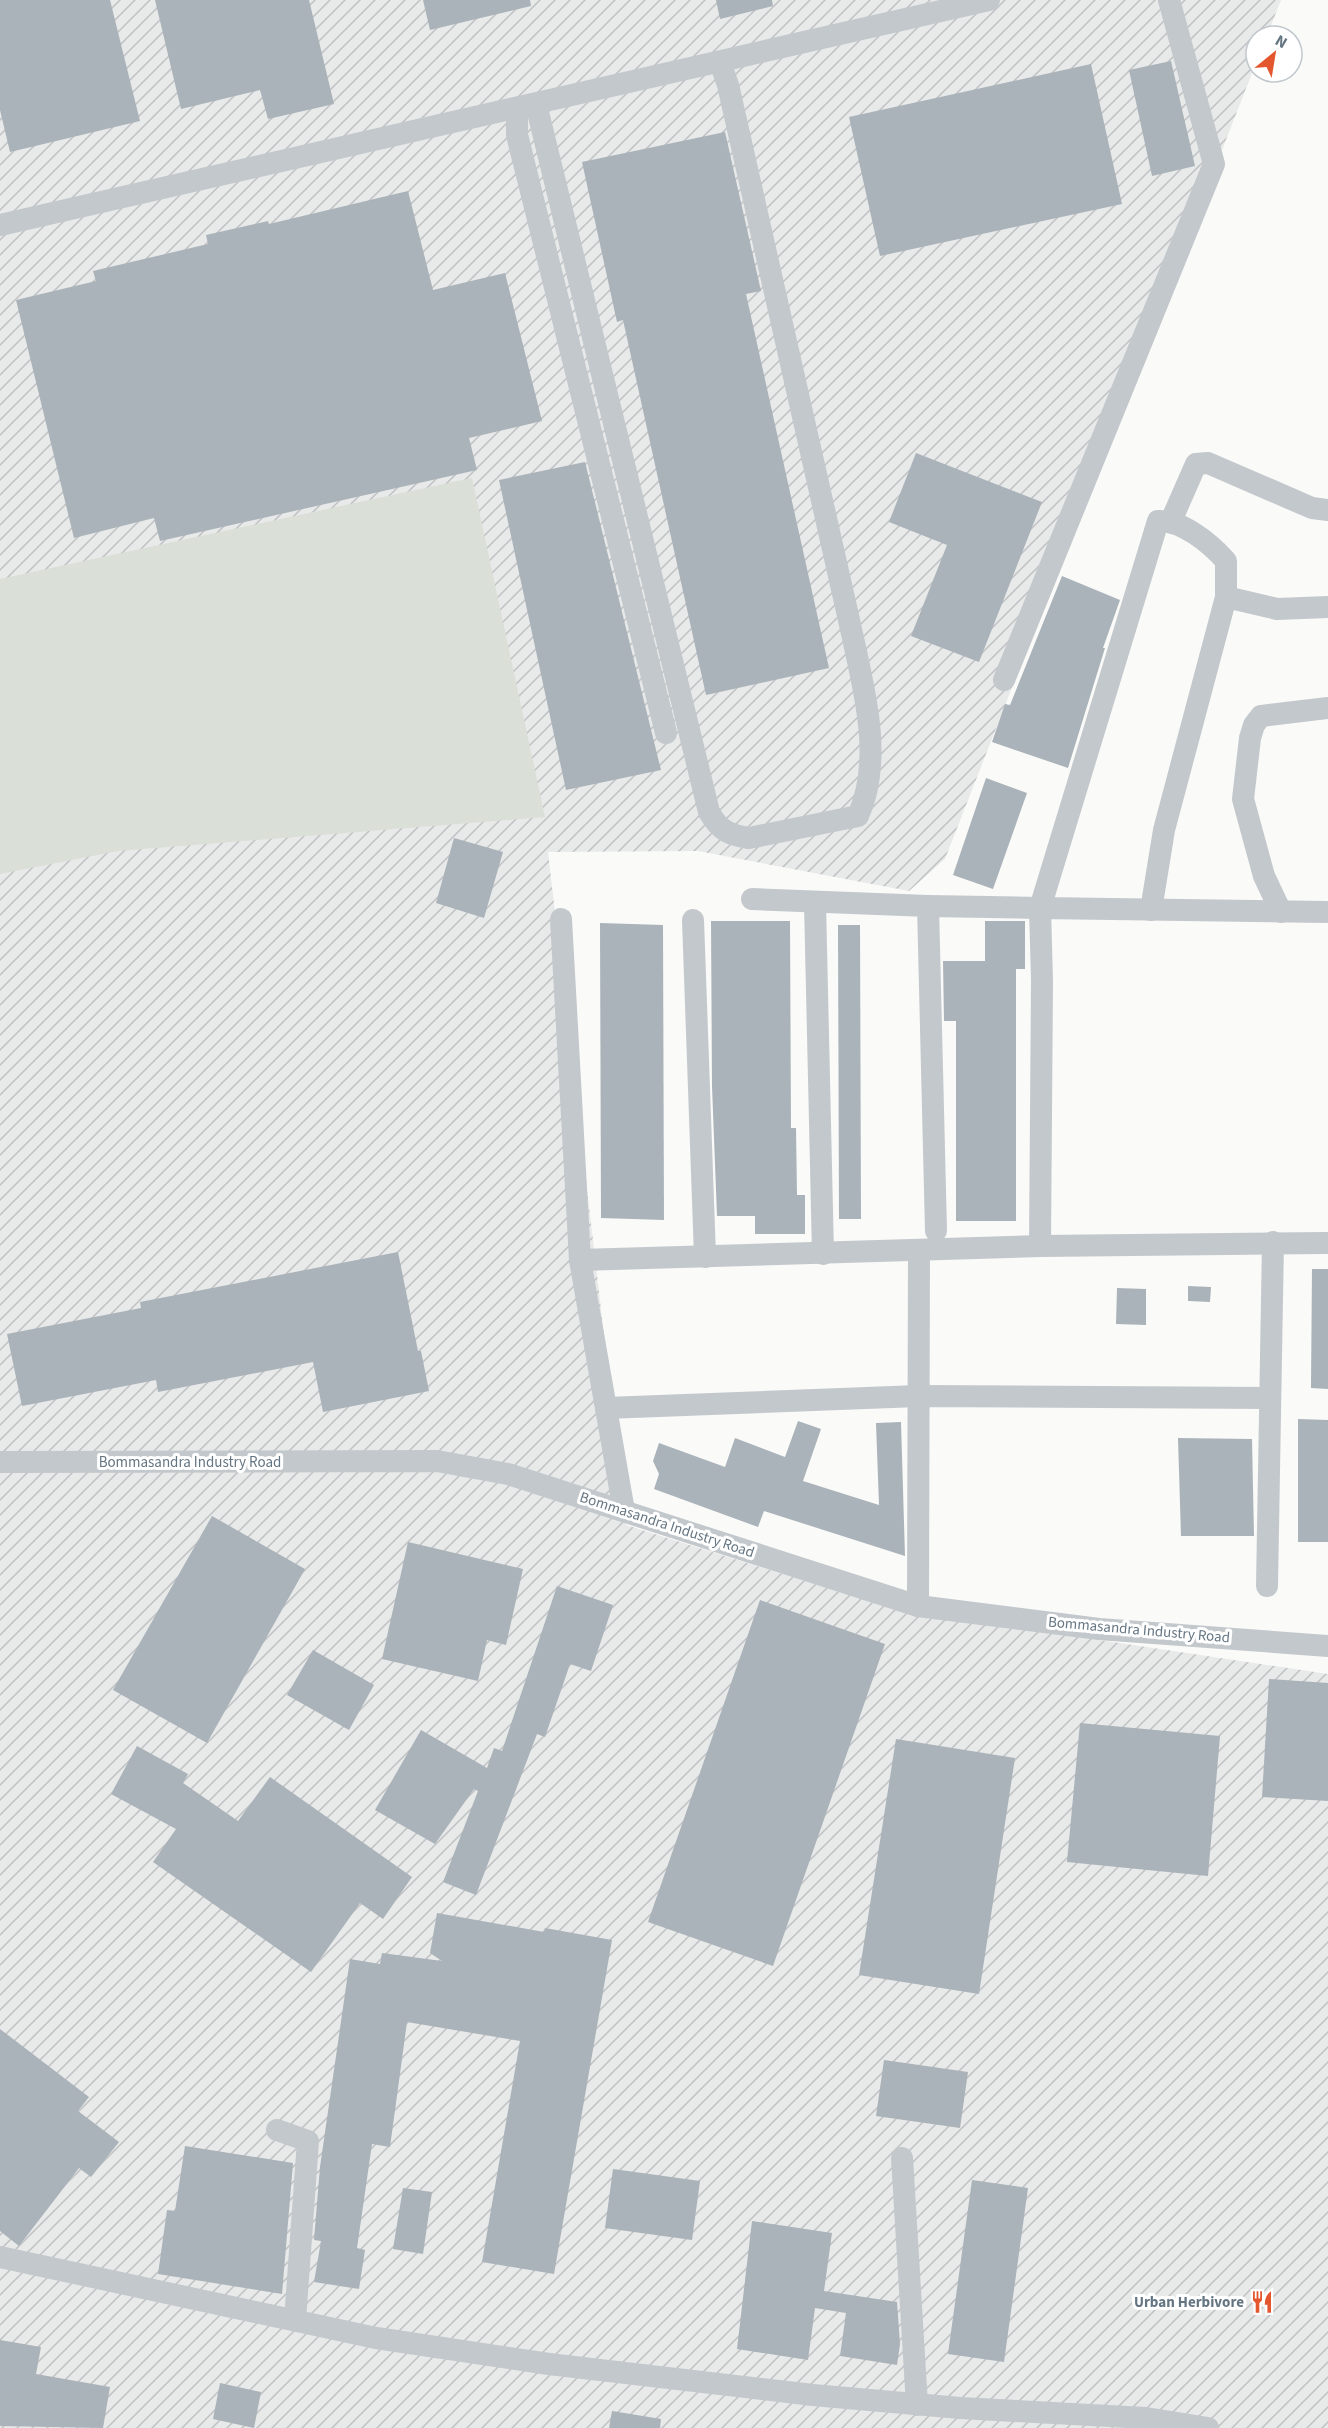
<svg xmlns="http://www.w3.org/2000/svg" width="1328" height="2428" viewBox="0 0 1328 2428" font-family="'Source Sans 3',sans-serif">
<style>
.industrial{fill:url(#industrial-furrows)}
.grass{fill:#dadfd7}
.building{fill:#aab3b9}
.lines{fill:none;stroke-linecap:round;stroke-linejoin:round}
.minor{stroke:#c3c8cc;stroke-width:22}
.labels{text-anchor:middle;dominant-baseline:central;stroke-width:6;stroke-linejoin:round;paint-order:stroke}
.street-label{font-size:15px;fill:#657683;stroke:#fff}
.poi-label{font-size:15px;font-weight:bold;fill:#657683;stroke:#fff;text-anchor:end}
</style>
<defs>
<pattern id="industrial-furrows" width="10" height="10" patternUnits="userSpaceOnUse" patternTransform="scale(1.5)"><rect width="10" height="10" fill="#e8e9e9"/><path d="M-1 1l2-2M0 10L10 0M9 11l2-2" fill="none" stroke="#c0c1c2"/></pattern>
</defs>
<rect width="100%" height="100%" fill="#fafaf8"/>
<polygon class="industrial" points="0,0 1281,0 1267,36 1256,36 1256,63 945,859 909,891 698,851 548,852 626,1525 898,1610 1328,1674 1328,2428 0,2428"/>
<polygon class="grass" points="472,478 545,817 118,851 0,874 0,579"/>
<g class="building">
<polygon points="0,0 110,0 140,121 10,152 0,110"/>
<polygon points="155,0 309,0 334,104 268,119 260,90 181,109"/>
<polygon points="423,0 530,0 531,6 430,30"/>
<polygon points="716,0 772,0 773,6 720,19"/>
<polygon points="1171,61 1195,166 1152,176 1129,70"/>
<polygon points="1091,64 1122,204 880,256 849,117"/>
<polygon points="725,132 761,291 746,294 829,668 706,695 623,320 617,322 582,162"/>
<polygon points="408,191 433,290 505,273 542,421 469,438 477,470 160,541 154,518 74,538 16,300 96,281 93,271 208,244 206,235 268,221 269,224"/>
<polygon points="916,453 1042,502 979,662 911,636 947,545 889,522"/>
<polygon points="585,462 661,770 566,790 499,480"/>
<polygon points="1062,576 1120,600 1103,648 1105,648 1068,768 992,742 1005,704 1010,705"/>
<polygon points="986,778 1027,793 993,889 953,875"/>
<polygon points="454,838 503,852 484,918 436,903"/>
<polygon points="711,921 790,921 791,1128 796,1128 797,1195 805,1195 805,1234 755,1234 755,1216 717,1216 712,1086"/>
<polygon points="985,921 1025,921 1025,969 1016,969 1016,1221 956,1221 956,1021 944,1021 943,961 985,961"/>
<polygon points="600,923 663,925 664,1220 601,1218"/>
<polygon points="838,925 860,925 861,1219 839,1219"/>
<polygon points="398,1252 418,1351 421,1351 429,1391 323,1412 313,1362 158,1392 156,1380 22,1406 7,1334 141,1308 140,1302"/>
<polygon points="1312,1269 1328,1269 1328,1389 1311,1388"/>
<polygon points="1188,1286 1211,1287 1210,1302 1188,1301"/>
<polygon points="1117,1288 1146,1289 1146,1325 1116,1324"/>
<polygon points="1298,1419 1328,1420 1328,1542 1298,1542"/>
<polygon points="798,1421 821,1429 803,1481 879,1505 876,1423 901,1422 905,1556 764,1511 758,1527 654,1489 659,1474 653,1461 659,1443 725,1467 735,1438 785,1457"/>
<polygon points="1178,1438 1252,1439 1254,1536 1181,1536"/>
<polygon points="212,1516 305,1569 207,1743 113,1690"/>
<polygon points="408,1542 523,1569 506,1645 487,1640 478,1681 382,1659"/>
<polygon points="557,1586 613,1605 591,1671 570,1664 545,1737 537,1734 476,1895 443,1882 478,1791 474,1789 435,1844 375,1810 421,1730 487,1768 494,1748 502,1751"/>
<polygon points="760,1600 885,1644 773,1966 648,1922"/>
<polygon points="313,1650 374,1685 349,1730 287,1695"/>
<polygon points="1269,1679 1328,1683 1328,1801 1262,1797"/>
<polygon points="1080,1723 1220,1736 1208,1876 1067,1862"/>
<polygon points="896,1739 1015,1758 979,1994 859,1975"/>
<polygon points="137,1746 188,1774 183,1783 238,1821 270,1777 412,1877 383,1919 360,1903 311,1972 153,1862 176,1829 111,1794"/>
<polygon points="437,1913 544,1932 545,1928 612,1940 554,2274 482,2262 520,2041 407,2022 390,2147 372,2144 357,2248 365,2250 359,2289 314,2282 321,2241 314,2240 320,2167 350,1959 380,1964 382,1953 442,1961 430,1953"/>
<polygon points="0,2029 89,2097 78,2111 119,2142 91,2177 79,2168 19,2246 0,2231"/>
<polygon points="884,2060 968,2072 960,2128 876,2116"/>
<polygon points="185,2146 293,2163 282,2294 158,2274 167,2210 175,2211"/>
<polygon points="613,2169 700,2181 692,2240 605,2228"/>
<polygon points="972,2180 1028,2188 1004,2362 948,2354"/>
<polygon points="403,2188 432,2192 423,2254 393,2249"/>
<polygon points="752,2221 832,2233 824,2291 897,2302 900,2344 897,2365 840,2356 846,2313 815,2308 808,2360 737,2349"/>
<polygon points="0,2340 41,2347 36,2374 110,2387 103,2428 0,2426"/>
<polygon points="220,2383 261,2392 254,2428 213,2419"/>
<polygon points="612,2411 661,2419 660,2428 609,2428"/>
</g>
<g class="lines">
<g class="minor">
<path d="M 536,104 L 709,812 C 719,830 729,835 749,838 L 858,816 C 885,757 862,682 849,620 L 728,85 L 720,62"/>
<polyline points="517,108 517,135 666,733"/>
<polyline points="0,225 989,0"/>
<polyline points="1171,521 1196,464 1208,463 1312,508 1328,510"/>
<polyline points="1226,597 1277,609 1328,607"/>
<polyline points="1004,680 1214,164 1169,0"/>
<polyline points="752,899 928,906 936,1231"/>
<polyline points="815,903 823,1254"/>
<path d="M 928,906 L 1040,908 L 1158,521 C 1182,520 1210,543 1226,561 L 1226,597 L 1164,830 L 1151,910"/>
<polyline points="1281,912 1264,876 1243,799 1250,738 1254,725 1261,716 1328,708"/>
<polyline points="561,919 580,1260 1040,1246 1328,1243"/>
<polyline points="693,920 705,1257"/>
<polyline points="1040,1246 1042,981 1040,908 1328,912"/>
<polyline points="580,1260 624,1511"/>
<polyline points="606,1408 918,1396 1270,1398"/>
<polyline points="0,1462 437,1461 508,1474 918,1606 1099,1629 1328,1646"/>
<polyline points="1267,1586 1273,1242"/>
<polyline points="918,1606 919,1252"/>
<polyline points="277,2130 308,2141 295,2320"/>
<polyline points="902,2158 917,2405"/>
<polyline points="0,2257 376,2338 549,2364 813,2395 960,2408 1146,2418 1208,2428"/>
</g>
</g>
<defs>
<g id="restaurant-bare" transform="scale(1.8)"><path d="M-5-6h1v4h1v-4h1v4h1v-4h1v5L-1.5 .5V6h-2V.5L-5-1ZM5-6V6H3V1.5H1.5Q1.5-4 5-6Z" fill="#e4572e" stroke="#fff" stroke-width="2.5" paint-order="stroke"/></g>
</defs>
<g fill-rule="evenodd">
<use href="#restaurant-bare" x="1262" y="2302"/>
</g>
<g class="labels">
<g class="street-label">
<text x="190" y="1462">Bommasandra Industry Road</text>
<text transform="translate(667 1525) rotate(18)">Bommasandra Industry Road</text>
<text transform="translate(1139 1630) rotate(5)">Bommasandra Industry Road</text>
</g>
<g class="poi-label">
<text x="1244" y="2302">Urban Herbivore</text>
</g>
</g>
<g transform="translate(1274 54) rotate(30)"><circle r="28" fill="#ffffff" stroke="#c1c8cd" stroke-width="1.5"/>
<path d="M0-4.5L10 22L0 15L-10 22Z" fill="#e4572e"/>
<text y="-9" font-size="16" font-weight="bold" text-anchor="middle" fill="#657683">N</text>
</g>
</svg>
